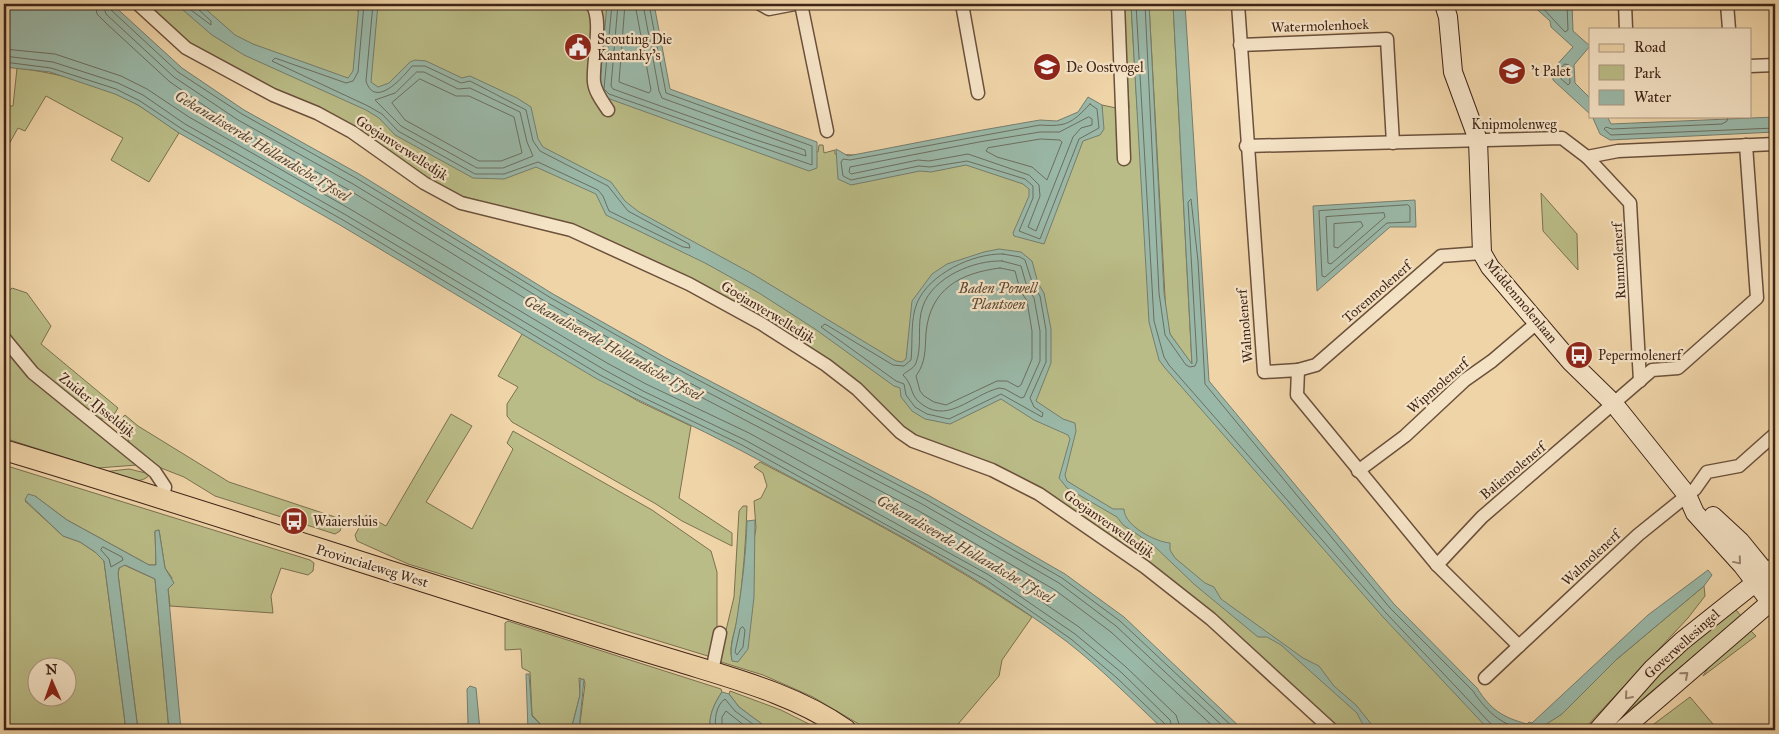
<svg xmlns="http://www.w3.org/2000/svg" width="1779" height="734" viewBox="0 0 1779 734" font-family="'IM FELL Great Primer',serif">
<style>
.green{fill:#babc87;stroke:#7c704f;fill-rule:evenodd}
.water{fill:#9ab8a8;stroke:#767d6e}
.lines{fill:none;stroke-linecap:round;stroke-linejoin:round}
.shore{stroke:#6c6e60;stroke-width:1}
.street-casing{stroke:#6b503b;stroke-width:15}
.secondary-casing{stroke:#3f2417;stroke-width:20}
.primary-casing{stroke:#3f2417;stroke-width:22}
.street{stroke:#f5e3c6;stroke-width:12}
.secondary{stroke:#f5e3c6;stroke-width:18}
.primary{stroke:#efd4a8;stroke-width:20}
.oneway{stroke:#9a846e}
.labels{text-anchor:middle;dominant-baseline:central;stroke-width:4.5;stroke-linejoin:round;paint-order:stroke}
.street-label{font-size:14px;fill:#3f2417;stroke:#f5e3c6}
.poi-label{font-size:14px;fill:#3f2417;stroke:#f5e3c6;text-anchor:start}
.park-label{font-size:14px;font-style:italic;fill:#5e4a33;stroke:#f5e3c6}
.water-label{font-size:15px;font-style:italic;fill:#56493b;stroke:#f5e3c6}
</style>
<rect width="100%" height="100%" fill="#efd4a8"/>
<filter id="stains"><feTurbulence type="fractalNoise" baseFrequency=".004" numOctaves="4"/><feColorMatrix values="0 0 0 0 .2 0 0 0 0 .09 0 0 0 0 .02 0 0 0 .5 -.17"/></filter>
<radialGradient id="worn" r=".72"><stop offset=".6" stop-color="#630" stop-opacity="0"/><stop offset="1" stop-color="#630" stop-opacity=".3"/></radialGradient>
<g class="green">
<polygon points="142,4 359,4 358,12 368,4 616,4 610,95 818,152 819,145 823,145 824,153 835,150 835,154 872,156 1102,113 1102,105 1116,108 1116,110 1129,108 1123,4 1131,4 1137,106 1164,348 1468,699 1522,730 1336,730 1104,533 904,429 858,385 691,281 487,204 452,193 204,56"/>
<polygon points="1149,4 1173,4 1192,365 1170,334 1166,315"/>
<path d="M 17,68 C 58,73 102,84 138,105 C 152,113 166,124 179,133 L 149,182 L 111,160 L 123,138 L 46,96 L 25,131 L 18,128 L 4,153 L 4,106 L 13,106 Z"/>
<polygon points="1541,193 1577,234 1578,270 1543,231"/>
<path d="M 12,288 L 27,293 L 51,326 L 41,344 L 118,408 L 110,421 L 88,415 L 44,378 L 10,338 C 10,323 4,310 4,296 Z"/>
<polygon points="522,334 638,401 691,426 679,498 732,533 732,546 682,521 656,504 512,422 507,416 507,404 518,387 498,376"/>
<polygon points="4,344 137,465 98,468 4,438"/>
<polygon points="451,414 472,426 426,502 472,529 513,449 507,443 513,431 652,510 711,551 717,572 717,628 711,657 408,564 357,541 355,535 366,515 386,526"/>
<polygon points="125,415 138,426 229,482 344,520 340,531 335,534 215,496 184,477 161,468 131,447 127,436 116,424"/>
<path d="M 760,462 C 853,510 945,559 1032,617 L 1002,660 L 999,676 L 953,730 L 869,730 L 813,697 L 763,675 L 721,662 L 721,651 L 734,597 L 739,511 L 743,506 L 747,506 C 746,543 743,578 738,615 C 736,630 728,645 732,660 L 756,528 L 754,501 L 761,498 L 767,486 L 763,473 L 754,467 Z"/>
<path d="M 4,465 L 310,560 L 314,563 L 313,571 L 308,575 L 281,568 L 271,596 L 273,613 L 170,606 L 168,589 L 172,578 L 165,568 L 159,530 L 155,531 L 156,565 L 149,565 L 67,520 L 35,496 L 25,501 L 63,536 L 80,542 L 95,552 L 104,561 L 126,730 L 10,730 L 4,694 ZM 38,666 L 68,666 L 68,696 L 38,696 Z"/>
<path d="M 129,469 L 150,474 C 141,488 115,476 102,472 Z"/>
<polygon points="124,565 155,579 169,730 138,730 118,574 119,568"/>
<polygon points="1704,586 1705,596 1688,618 1583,730 1534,730 1562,714 1617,659"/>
<polygon points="1732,605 1741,616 1608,728 1620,711"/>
<path d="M 508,621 L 721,689 L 722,692 C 715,702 707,718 711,730 L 579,730 L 585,684 L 584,680 L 579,678 L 580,695 L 571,730 L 546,730 L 532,715 L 530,672 L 522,668 L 521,649 L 505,650 L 505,623 Z"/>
<polygon points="1749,629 1756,636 1703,676 1715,657"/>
<polygon points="730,691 781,710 821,730 770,730 739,707 729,694"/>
<polygon points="1690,697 1718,730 1646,730"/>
</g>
<g class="water">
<path d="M 4,4 L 112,4 L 182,68 L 244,110 L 359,174 L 553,294 L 666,358 L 928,495 L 1065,574 L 1124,617 L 1243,730 L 1164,730 C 1132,700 1101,668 1066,641 C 966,566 850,509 740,450 C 693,425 644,404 597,379 L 340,225 L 179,133 L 138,105 L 115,94 L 50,72 L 4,67 Z"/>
<path d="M 176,4 L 200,4 L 235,35 L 253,44 L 348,78 L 353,71 L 359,4 L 378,4 L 371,82 L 378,87 L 389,83 L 410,62 L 415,60 L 426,61 L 462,78 L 470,76 L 517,98 L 531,107 L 538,139 L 543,147 L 611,182 L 625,201 L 639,212 L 751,273 L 896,361 L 902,362 L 906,359 L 912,301 L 932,274 L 947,264 L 984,252 L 999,249 L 1021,252 L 1032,261 L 1038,283 L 1044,293 L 1051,329 L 1051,363 L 1036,401 L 1063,419 L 1075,423 L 1076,431 L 1065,475 L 1067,481 L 1113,509 L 1124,509 C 1124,526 1156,542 1170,543 L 1170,550 L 1175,558 L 1205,583 L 1214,587 L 1221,599 L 1303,658 L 1319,666 L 1334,686 L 1356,705 L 1376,730 C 1364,730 1362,723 1357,713 L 1281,645 L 1267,637 L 1258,637 L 1195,585 L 1152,544 L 1123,525 L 1117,517 L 1067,488 L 1059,478 L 1070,439 L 1068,435 L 1034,420 L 1001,399 L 950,424 L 925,419 L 912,411 L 901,397 L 900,388 L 894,386 L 815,329 L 759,293 L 705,263 L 606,215 L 596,194 L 536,167 L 504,179 L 473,178 L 395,135 L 379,118 L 366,110 L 244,55 L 212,35 Z"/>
<polygon points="607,4 654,4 670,89 817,142 817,168 809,171 607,98 599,92"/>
<path d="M 1131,4 L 1149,4 L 1164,293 L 1170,334 L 1192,364 L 1173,4 L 1185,4 L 1209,381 L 1394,604 L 1477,688 C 1491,710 1502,717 1527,724 L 1529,722 L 1532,723 L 1648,615 L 1708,570 L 1712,575 L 1704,586 L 1617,659 L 1562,714 L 1542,727 L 1534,730 L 1489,730 L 1383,617 L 1165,368 L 1159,360 L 1149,322 Z"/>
<polygon points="1531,4 1572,4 1573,31 1590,46 1574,65 1575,83 1590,98 1590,114 1553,80 1552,70 1573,47 1551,27 1550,21"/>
<polygon points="1088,97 1102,105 1104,129 1100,135 1083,141 1044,244 1014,236 1013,233 1029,196 1029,189 1023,184 966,165 931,172 920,171 851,185 838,179 836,149 848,156 977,131 1040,120 1057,121 1078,112"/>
<polygon points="1592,116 1607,116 1611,124 1775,117 1775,132 1610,140 1600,134"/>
<polygon points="1415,200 1416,227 1390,227 1317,291 1313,206"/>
<polygon points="28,494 35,496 67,520 149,565 156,565 155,531 159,530 165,568 174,583 168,589 181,730 169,730 155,579 125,565 119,568 118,574 138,730 126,730 104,561 95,552 80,542 63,536 25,500"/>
<path d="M 755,520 L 754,597 L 748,649 L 738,662 L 732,661 C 729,646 735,633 737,618 C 742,586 746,554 747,521 Z"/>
<polygon points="526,674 529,674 532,716 546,730 528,730"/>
<polygon points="584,679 579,730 571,730 580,695 580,680"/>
<polygon points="470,686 476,688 480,730 396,730 397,727 401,725 468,724 467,689"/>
<path d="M 722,692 L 729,694 L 739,707 L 770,730 L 711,730 C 707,718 715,702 722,692 Z"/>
</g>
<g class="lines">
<g class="shore">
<polyline points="95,4 97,14 107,24 170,82 234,126 349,190 544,310 657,374 919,511 1055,590 1111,632 1217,730"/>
<polyline points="103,4 106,14 174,77 238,120 353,184 548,303 661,368 922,504 1059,583 1116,626 1227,730"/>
<polyline points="109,4 111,10 178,72 242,114 356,178 551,298 664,362 925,499 1062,578 1120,621 1236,730"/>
<polyline points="183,4 211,25 211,21 198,9 197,4"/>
<path d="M 364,4 L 358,72 L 353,81 L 346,83 L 275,58 L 272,61 L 368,106 L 382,114 L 398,131 L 475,174 L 504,174 L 538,162 L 598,190 L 603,196 L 609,211 L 683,247 L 690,248 L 689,244 L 628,211 L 608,186 L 540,151 L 533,141 L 526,110 L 470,81 L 461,83 L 425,66 L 412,66 C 404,76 375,110 366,81 L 373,4"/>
<polyline points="612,4 604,89 609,94 812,165 812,146 666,93 649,4"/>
<polyline points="618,4 611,86 613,89 750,138 806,156 805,150 662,98 659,91 643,4"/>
<polyline points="625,4 619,82 649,93 651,90 635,4"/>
<polyline points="1136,4 1154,321 1164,357 1169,365 1386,613 1492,725 1493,730"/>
<path d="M 1145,4 L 1159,293 L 1165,335 L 1186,365 L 1190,367 L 1195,366 L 1197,361 L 1188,202 L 1191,199 L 1198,261 L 1205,384 L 1390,608 L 1473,691 C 1486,711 1507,732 1533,728 L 1535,730"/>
<polyline points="1539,4 1565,32 1568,30 1567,4"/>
<polyline points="4,49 55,54 121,76 147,89 189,117 350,209 607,363 646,384 749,433 994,569 1079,627 1126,667 1176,715 1181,730"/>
<polyline points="4,56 53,62 118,83 143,95 185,124 346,215 603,369 643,391 745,440 989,575 1075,634 1122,673 1170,720 1173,730"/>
<polyline points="4,62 51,68 116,89 140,101 182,129 343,220 600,375 640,396 742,445 986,580 1071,639 1117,678 1166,725 1167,730"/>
<polygon points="1565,64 1569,65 1570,83 1568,85 1558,76 1558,72"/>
<polygon points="417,72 424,72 458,89 470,88 520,112 527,142 533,156 503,168 477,168 401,126 375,100 395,93"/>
<polygon points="420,79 456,96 469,96 514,117 522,153 501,161 479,161 405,120 392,103"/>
<path d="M 1090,104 L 1097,109 L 1099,128 L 1079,139 L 1040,239 L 1019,231 L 1033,198 L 1033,186 L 1025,179 L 967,161 L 930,167 L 919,166 L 851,180 L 843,176 L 841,162 L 843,159 L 850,160 L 1040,125 C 1067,127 1072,123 1090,104 Z"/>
<polyline points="1728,116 1727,121 1722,124 1612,129 1606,127 1604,129 1611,135 1775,128"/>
<polygon points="1089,117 1092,119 1092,125 1081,128 1073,137 1036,231 1028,227 1040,196 1039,185 1029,175 968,154 929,161 918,160 851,174 849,172 850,167 979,142 1040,132 1059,132"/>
<polygon points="1041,139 1060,140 1062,142 1047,180 1032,167 997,157 986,151 988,148"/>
<polygon points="1408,205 1410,207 1410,222 1387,223 1325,277 1322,276 1319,211"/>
<polygon points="1384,213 1385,217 1331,264 1328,263 1326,217"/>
<polygon points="1361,222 1363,226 1338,248 1334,247 1334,224"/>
<path d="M 1003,254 L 1020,257 L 1025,260 L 1033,285 L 1040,296 L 1046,330 L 1046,362 L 1030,398 L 1034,407 L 1043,413 L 1042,417 L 1001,394 L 949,419 L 927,414 L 915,407 L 906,395 L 904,384 L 896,381 L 821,327 L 825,324 L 893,365 L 904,366 L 911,360 C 913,342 910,320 917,303 C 929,274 973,253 1003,254 Z"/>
<path d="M 1002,261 L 1021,266 L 1027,287 L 1034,298 L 1040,331 L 1040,361 L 1024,397 L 1021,398 L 1005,389 L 999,388 C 971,395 946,427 918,401 C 910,393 913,385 903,375 C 906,371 914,369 916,363 C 923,345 916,324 923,306 C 933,277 974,260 1002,261 Z"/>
<path d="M 1000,268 L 1015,271 L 1020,290 L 1027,301 L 1032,331 L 1032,359 L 1021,385 L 1018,387 L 1007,381 L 997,381 L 946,405 L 934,402 L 924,396 L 920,391 L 916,376 C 926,362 925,350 926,333 C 930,289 960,273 1000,268 Z"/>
<polygon points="103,547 122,557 123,560 111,567 109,559 101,550"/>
<polygon points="743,627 745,630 743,647 737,655 735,652 740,629"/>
<polyline points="412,730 472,727 475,730"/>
<path d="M 716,730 C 714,720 716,705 725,699 L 735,711 L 761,730"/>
<polyline points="722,730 722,717 726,711 750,730"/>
</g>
<g class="street-casing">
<g id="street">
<polyline points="138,4 186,48 273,95 317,113 352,132 424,183 461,203 571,230 689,284 762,324 826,365 857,389 900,432 913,441 992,470 1039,494 1145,567 1211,619 1332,730"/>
<path d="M 591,4 C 604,16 592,63 594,82 C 595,92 602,101 608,110"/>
<polyline points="760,4 769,9 795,4"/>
<polyline points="801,4 827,131"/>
<polyline points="962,4 978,93"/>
<polyline points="1118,4 1124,159"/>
<polyline points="1238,4 1264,372 1298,370 1297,395 1437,565 1519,646 1638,535 1695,489 1707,472 1739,466 1775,434"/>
<polyline points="1625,4 1626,29"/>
<polyline points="1727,4 1729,29"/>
<polyline points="1240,45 1387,39 1393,143"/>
<polyline points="1750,66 1775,65"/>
<polyline points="1246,146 1562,138 1587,157 1618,151 1775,144"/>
<polyline points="1587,157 1630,203 1640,381"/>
<polyline points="4,338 33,373 155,472 165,487 163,497"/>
<polyline points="1298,370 1316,365 1441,256 1482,253"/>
<polyline points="1358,471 1405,436 1465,380 1492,361 1538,322"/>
<polyline points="1437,565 1482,517 1652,370 1678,368 1757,298 1746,145"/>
<polyline points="712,671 720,633"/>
<polyline points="1485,678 1519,646"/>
</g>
</g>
<g class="secondary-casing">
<g id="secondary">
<polyline points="1444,4 1448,17 1453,72 1478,140 1482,253 1490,267 1570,361 1614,404 1687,495 1695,513 1742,565 1775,608"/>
<polyline points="1713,516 1740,541 1775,584"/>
<polyline points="1598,730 1653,668 1682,641 1775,567"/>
<polyline points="1622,730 1775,598"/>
</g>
</g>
<g class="primary-casing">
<path id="primary" d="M 4,450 C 185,504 364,564 545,620 C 589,634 633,648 677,661 C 735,679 797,695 846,730"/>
</g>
<use href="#street" class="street"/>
<use href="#secondary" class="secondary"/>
<use href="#primary" class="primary"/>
</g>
<defs><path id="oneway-chevron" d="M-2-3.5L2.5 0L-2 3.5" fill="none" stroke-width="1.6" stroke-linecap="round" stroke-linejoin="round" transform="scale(1.25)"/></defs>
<g class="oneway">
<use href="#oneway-chevron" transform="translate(1738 561) rotate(50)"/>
<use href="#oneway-chevron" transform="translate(1685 675) rotate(-41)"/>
<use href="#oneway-chevron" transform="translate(1628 696) rotate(131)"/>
</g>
<defs>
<g id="civic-disc" transform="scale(1.4375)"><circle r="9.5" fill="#8f2418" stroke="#f5e3c6"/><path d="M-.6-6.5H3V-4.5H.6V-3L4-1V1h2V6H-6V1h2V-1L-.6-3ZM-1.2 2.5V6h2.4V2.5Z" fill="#fff"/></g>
<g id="school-disc" transform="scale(1.4375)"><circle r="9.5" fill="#8f2418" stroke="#f5e3c6"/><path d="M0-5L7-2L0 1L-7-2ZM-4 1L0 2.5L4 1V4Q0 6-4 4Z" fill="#fff"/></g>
<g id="bus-disc" transform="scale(1.4375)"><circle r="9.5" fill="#8f2418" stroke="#f5e3c6"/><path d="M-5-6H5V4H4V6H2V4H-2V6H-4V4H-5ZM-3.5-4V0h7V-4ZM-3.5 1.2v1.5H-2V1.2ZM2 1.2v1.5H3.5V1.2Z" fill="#fff"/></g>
</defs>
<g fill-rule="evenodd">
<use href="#civic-disc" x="578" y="47"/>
<use href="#school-disc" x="1047" y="67"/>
<use href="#school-disc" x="1512" y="71"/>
<use href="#bus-disc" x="1579" y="355"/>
<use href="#bus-disc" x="294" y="521"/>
</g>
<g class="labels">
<g class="street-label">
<text transform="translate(1320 26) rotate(-2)">Watermolenhoek</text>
<text x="1514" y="124">Knipmolenweg</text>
<text transform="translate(402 148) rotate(33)">Goejanverwelledijk</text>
<text transform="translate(1619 261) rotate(-93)">Runmolenerf</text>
<text transform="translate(1377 292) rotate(-41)">Torenmolenerf</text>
<text transform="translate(1521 301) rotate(50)">Middenmolenlaan</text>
<text transform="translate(768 312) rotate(31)">Goejanverwelledijk</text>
<text transform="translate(1245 326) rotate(-95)">Walmolenerf</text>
<text transform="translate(1438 386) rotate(-41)">Wipmolenerf</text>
<text transform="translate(97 405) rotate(39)">Zuider IJsseldijk</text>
<text transform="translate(1513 471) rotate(-40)">Baliemolenerf</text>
<text transform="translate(1109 524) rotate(35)">Goejanverwelledijk</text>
<text transform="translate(1591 558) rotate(-43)">Walmolenerf</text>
<text transform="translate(372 566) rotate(17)">Provincialeweg West</text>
<text transform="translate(1682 644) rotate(-42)">Goverwellesingel</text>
</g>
<g class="poi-label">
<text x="597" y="39">Scouting Die<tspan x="597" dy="16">Kantanky's</tspan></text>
<text x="1066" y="67">De Oostvogel</text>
<text x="1531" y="71">'t Palet</text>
<text x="1598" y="355">Pepermolenerf</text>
<text x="313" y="521">Waaiersluis</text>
</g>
<g class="park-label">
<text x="998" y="288">Baden Powell<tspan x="998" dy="16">Plantsoen</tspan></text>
</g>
<g class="water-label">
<text transform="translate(262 146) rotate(31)">Gekanaliseerde Hollandsche IJssel</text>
<text transform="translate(613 348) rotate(29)">Gekanaliseerde Hollandsche IJssel</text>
<text transform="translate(965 549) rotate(30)">Gekanaliseerde Hollandsche IJssel</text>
</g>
</g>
<rect width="1779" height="734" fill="none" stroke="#efd4a8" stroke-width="20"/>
<rect x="5" y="5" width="1769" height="724" fill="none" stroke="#3f2417" stroke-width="2.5"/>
<rect x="10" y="10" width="1759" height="714" fill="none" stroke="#3f2417"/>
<rect x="1589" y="28" width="162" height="90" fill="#f5e3c6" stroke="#ac9780"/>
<rect x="1599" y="44" width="25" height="8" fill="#efd4a8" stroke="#ac9780"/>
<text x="1634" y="52" font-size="15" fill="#3f2417">Road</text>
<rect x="1599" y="65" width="25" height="15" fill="#babc87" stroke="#ac9780"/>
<text x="1634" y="78" font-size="15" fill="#3f2417">Park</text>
<rect x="1599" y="90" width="25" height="15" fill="#9ab8a8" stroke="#ac9780"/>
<text x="1634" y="102" font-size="15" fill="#3f2417">Water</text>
<g transform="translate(52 682) rotate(358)"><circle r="24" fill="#f5e3c6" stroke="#ac9780"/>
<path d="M0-4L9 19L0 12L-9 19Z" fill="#8f2418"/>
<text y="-8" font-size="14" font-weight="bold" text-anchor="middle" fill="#3f2417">N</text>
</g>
<rect width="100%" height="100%" filter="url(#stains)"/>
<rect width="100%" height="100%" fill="url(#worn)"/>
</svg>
